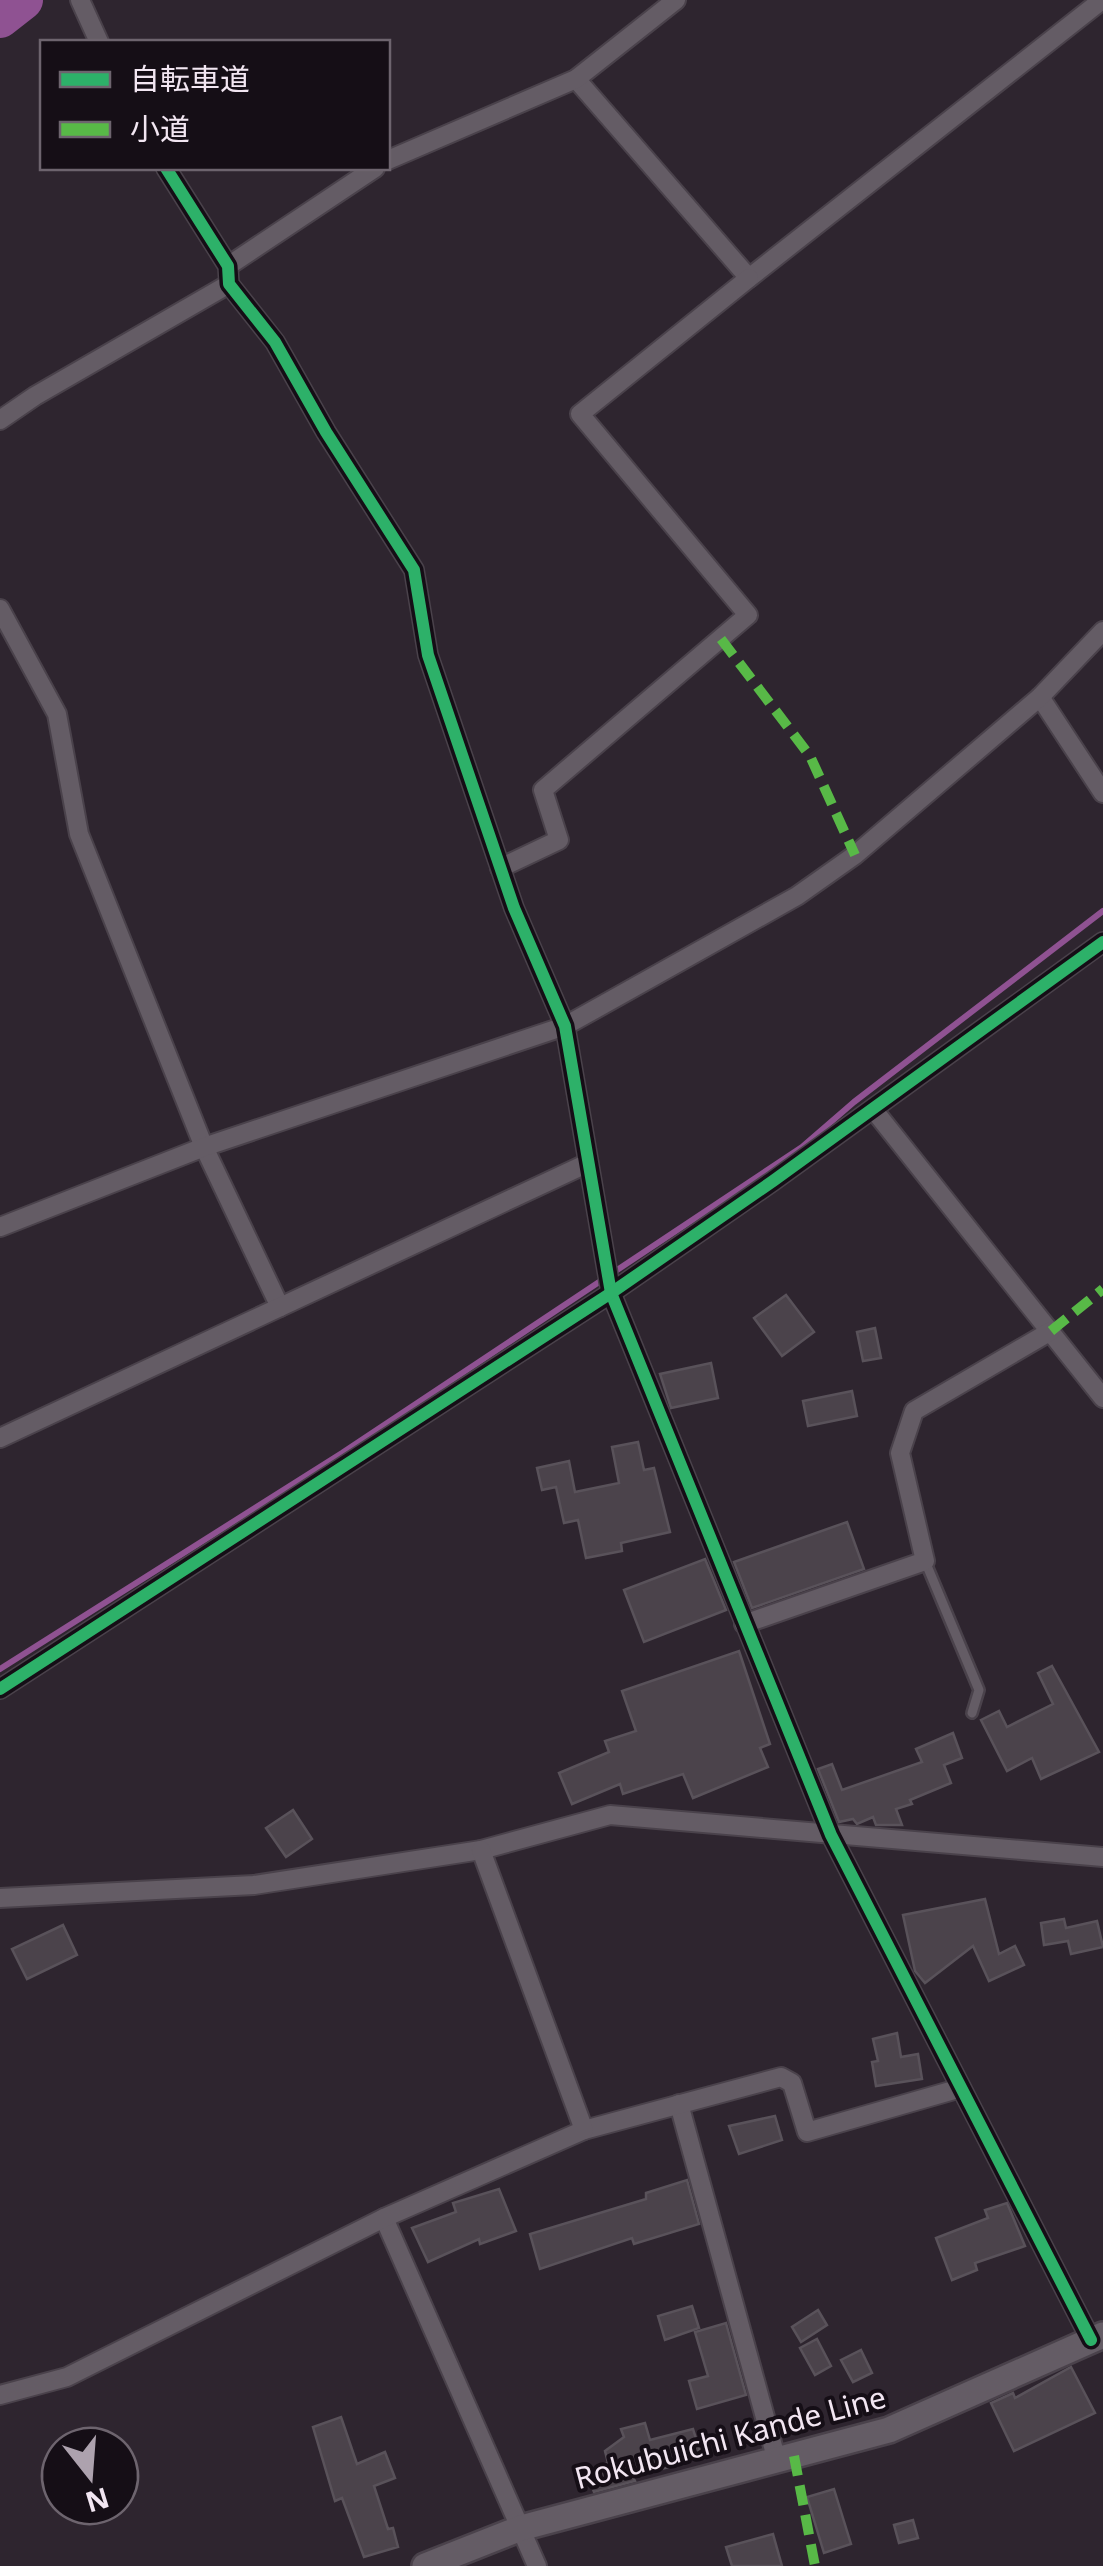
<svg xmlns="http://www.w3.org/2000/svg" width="1103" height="2566" viewBox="0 0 1103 2566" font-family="'Noto Sans','Noto Sans JP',sans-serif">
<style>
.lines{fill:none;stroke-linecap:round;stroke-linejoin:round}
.stream{stroke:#8f5292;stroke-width:6}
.river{stroke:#8f5292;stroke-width:40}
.building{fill:#4b434b;stroke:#59525a;stroke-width:2.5}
.service-casing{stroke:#4a424b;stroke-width:14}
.minor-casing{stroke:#4a424b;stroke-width:22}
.secondary-casing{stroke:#4a424b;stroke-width:30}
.service{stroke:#645c65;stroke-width:9}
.minor{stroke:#645c65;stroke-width:18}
.secondary{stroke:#645c65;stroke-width:25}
.quiet{stroke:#58b947;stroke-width:10;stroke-dasharray:20 10;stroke-linecap:butt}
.cycleway-casing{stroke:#150e16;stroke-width:19}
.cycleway{stroke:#2db169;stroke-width:12}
.labels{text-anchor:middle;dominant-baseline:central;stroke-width:8;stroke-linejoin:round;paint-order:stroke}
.street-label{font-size:30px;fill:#f2e6f2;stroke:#150e16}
</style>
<rect width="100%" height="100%" fill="#2e252f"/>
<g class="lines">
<polyline class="stream" points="0,1669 342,1453 802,1147 854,1102 1103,911"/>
<polyline class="river" points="0,18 23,0"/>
</g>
<g class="building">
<polygon points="786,1295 814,1332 782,1356 754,1318"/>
<polygon points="875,1328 881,1358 863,1361 857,1332"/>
<polygon points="711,1363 718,1398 671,1408 660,1374"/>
<polygon points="852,1391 857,1416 808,1426 803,1401"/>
<polygon points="638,1442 644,1470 654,1468 670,1532 621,1543 622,1551 586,1558 578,1520 564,1523 556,1487 542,1490 537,1468 569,1461 575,1492 619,1483 612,1447"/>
<polygon points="847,1522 864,1569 752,1608 734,1562"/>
<polygon points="705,1559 726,1610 644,1642 624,1590"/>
<polygon points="739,1651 770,1744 760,1748 768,1767 693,1798 683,1774 623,1794 620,1784 572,1804 559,1773 609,1752 605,1741 636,1731 622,1691"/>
<polygon points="1052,1666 1099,1752 1041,1779 1032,1758 1007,1771 981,1720 999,1711 1007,1727 1053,1704 1038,1673"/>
<polygon points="953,1733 962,1758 944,1765 951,1783 910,1800 912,1804 896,1809 902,1825 876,1825 873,1817 857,1824 853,1819 839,1822 818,1769 832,1764 842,1790 922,1762 916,1749"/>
<polygon points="293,1810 312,1839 286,1857 266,1828"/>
<polygon points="985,1899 999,1954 1015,1946 1024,1965 989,1981 973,1946 925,1983 915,1971 903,1915"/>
<polygon points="1064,1919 1066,1928 1097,1921 1103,1947 1071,1954 1068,1941 1044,1945 1041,1923"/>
<polygon points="63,1925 77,1955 27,1979 12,1949"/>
<polygon points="897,2033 901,2057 918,2054 922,2079 876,2086 872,2062 878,2061 873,2039"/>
<polygon points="775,2116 782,2140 739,2154 729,2126"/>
<polygon points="687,2180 699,2224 634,2244 632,2238 540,2269 530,2234 646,2199 646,2193"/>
<polygon points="499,2189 516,2231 480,2244 479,2239 428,2262 412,2228 456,2212 453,2203"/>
<polygon points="1007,2203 1025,2246 975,2263 977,2270 952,2280 936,2238 988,2218 985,2210"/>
<polygon points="692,2306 699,2328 665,2340 658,2316"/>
<polygon points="818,2310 827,2325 801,2342 792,2327"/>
<polygon points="726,2323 746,2395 697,2409 689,2381 708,2376 695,2332"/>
<polygon points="817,2339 831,2366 815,2375 800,2348"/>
<polygon points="861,2350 872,2373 853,2382 841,2360"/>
<polygon points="1071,2367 1095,2413 1014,2451 991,2403 1013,2393 1015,2398"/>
<polygon points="341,2417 357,2464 385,2452 395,2478 374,2486 388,2529 393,2528 398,2547 364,2557 342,2498 335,2501 313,2427"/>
<polygon points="645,2423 650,2440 693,2429 700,2451 667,2461 669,2467 633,2477 635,2481 594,2492 586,2471 608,2463 605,2451 624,2437 621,2429"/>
<polygon points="834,2489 851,2544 824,2553 807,2497"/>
<polygon points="913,2520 918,2538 899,2543 894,2525"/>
<polygon points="773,2534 782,2566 732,2566 726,2547"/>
</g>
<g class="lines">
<g class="service-casing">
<polyline id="service" points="925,1561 979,1690 972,1713"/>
</g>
<g class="minor-casing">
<g id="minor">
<polyline points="80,0 99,42"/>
<polyline points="576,79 749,278 1102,0"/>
<polyline points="388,160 576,79 676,0"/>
<polyline points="166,168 228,266 229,284 275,342 326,432 414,570 428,655 514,908 565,1026 611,1293 831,1835 1091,2340"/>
<polyline points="228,266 375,168"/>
<polyline points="0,420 35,396 229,284"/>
<polyline points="0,609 57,714 79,834 204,1147 280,1307"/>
<polyline points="1040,697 1103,793"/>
<polyline points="500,868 559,840 543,790 748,615 580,414 749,278"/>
<polyline points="873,1109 1103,1398"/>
<polyline points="0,1227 204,1147 565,1026 797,896 855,855 1040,697 1103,631"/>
<polyline points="0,1438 588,1163"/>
<polyline points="744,1624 925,1561 900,1453 914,1411 1051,1331"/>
<polyline points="0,1689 611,1293 773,1181 1103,942"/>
<polyline points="0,1898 254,1885 481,1850 610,1815 1103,1857"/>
<polyline points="679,2104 777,2461"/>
<polyline points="584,2130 781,2077 792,2083 807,2132 961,2088"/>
<polyline points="384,2218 537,2566"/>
<polyline points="0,2395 67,2377 384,2218 584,2130 481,1850"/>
</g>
</g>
<g class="secondary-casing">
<polyline id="secondary" points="425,2566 521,2528 889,2430 1103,2335"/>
</g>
<use href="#service" class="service"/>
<use href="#minor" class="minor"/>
<use href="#secondary" class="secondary"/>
<g class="quiet">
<polyline points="721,639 810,756 855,855"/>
<polyline points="1051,1331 1103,1289"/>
<polyline points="794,2456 815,2566"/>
</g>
<g class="cycleway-casing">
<g id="cycleway">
<polyline points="166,168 228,266 229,284 275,342 326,432 414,570 428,655 514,908 565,1026 611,1293 831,1835 1091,2340"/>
<polyline points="0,1689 611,1293 773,1181 1103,942"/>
</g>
</g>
<use href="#cycleway" class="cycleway"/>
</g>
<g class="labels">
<g class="street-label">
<text transform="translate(730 2437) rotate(-15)">Rokubuichi Kande Line</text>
</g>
</g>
<rect x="40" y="40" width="350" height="130" fill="#150e16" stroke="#6d646e" stroke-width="2.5"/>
<rect x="60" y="72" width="50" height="15" fill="#2db169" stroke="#6d646e" stroke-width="2.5"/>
<text x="130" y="90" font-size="30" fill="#f2e6f2">自転車道</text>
<rect x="60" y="122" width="50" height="15" fill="#58b947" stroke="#6d646e" stroke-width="2.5"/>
<text x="130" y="140" font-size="30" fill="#f2e6f2">小道</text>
<g transform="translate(90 2476) rotate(163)"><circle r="48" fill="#150e16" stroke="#6d646e" stroke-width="2.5"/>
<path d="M0-8L18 38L0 25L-18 38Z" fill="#ada2ae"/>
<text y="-15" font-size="28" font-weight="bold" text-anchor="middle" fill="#f2e6f2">N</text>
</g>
</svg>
